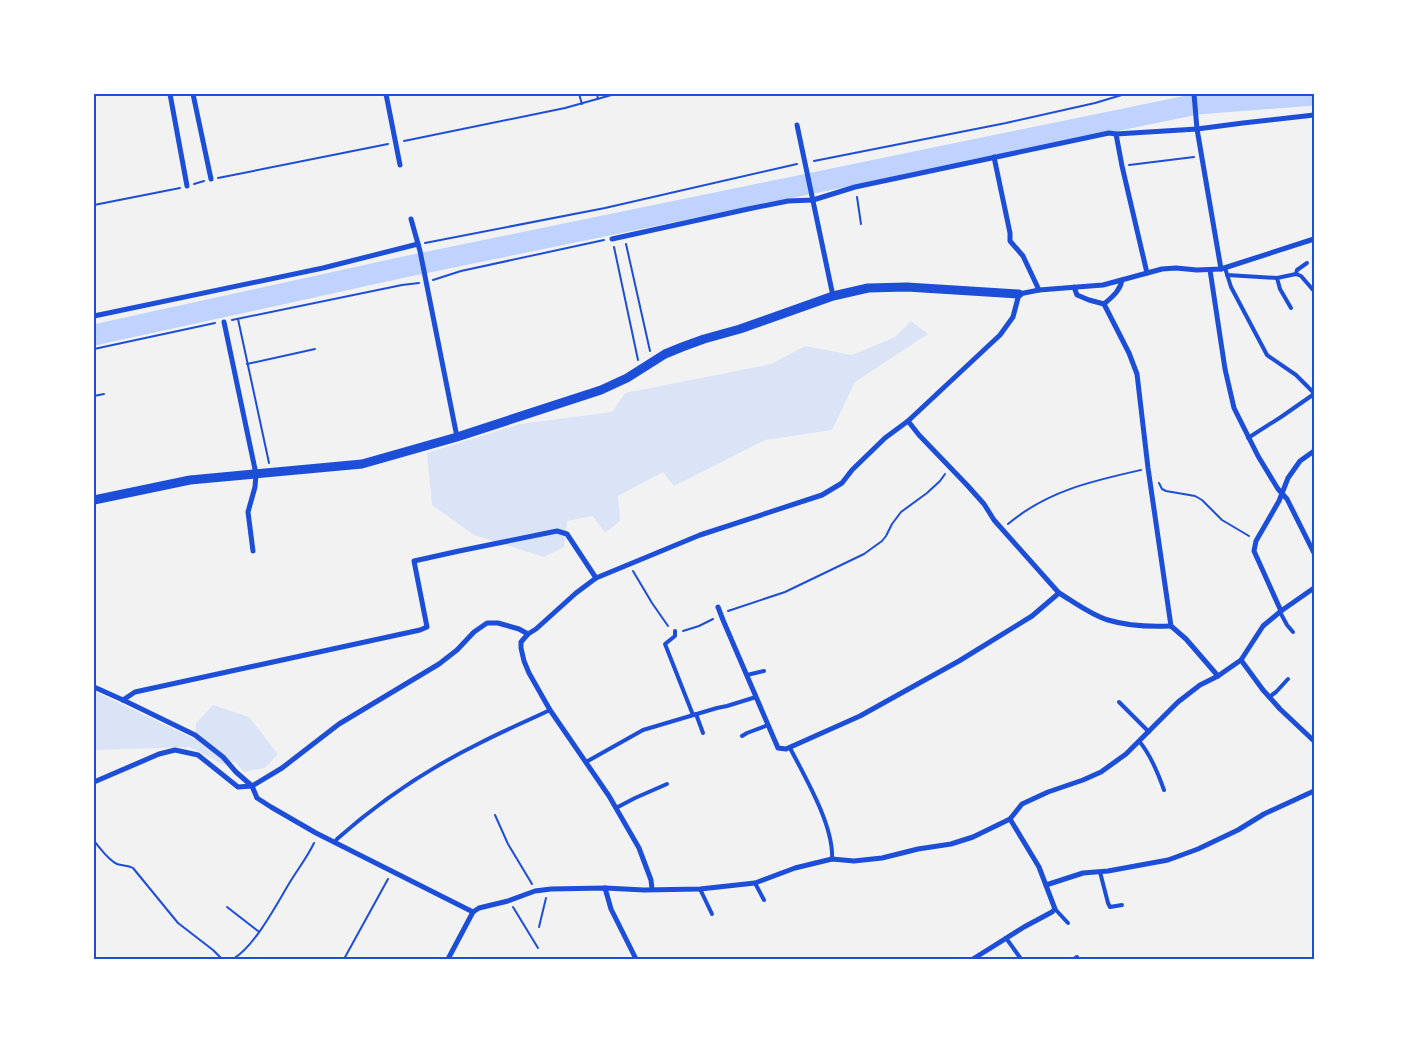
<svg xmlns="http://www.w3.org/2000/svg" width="1408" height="1053" viewBox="0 0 1408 1053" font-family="'Fira Sans',sans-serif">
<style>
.green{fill:#dbe4f7}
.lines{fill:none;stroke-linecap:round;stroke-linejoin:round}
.river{stroke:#bfd3fe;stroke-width:21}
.path{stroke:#1d4ed8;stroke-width:2}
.service{stroke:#1d4ed8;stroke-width:4}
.minor{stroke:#1d4ed8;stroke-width:5}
.tertiary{stroke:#1d4ed8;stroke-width:9}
.neatline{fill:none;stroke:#1d4ed8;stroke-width:2}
</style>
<rect width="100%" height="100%" fill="#f2f2f2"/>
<g class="green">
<polygon points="911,321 928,334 855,382 832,430 765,440 674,486 663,472 618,496 620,521 605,533 593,516 567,521 564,547 544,557 474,535 432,505 427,453 520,424 612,412 625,393 771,364 805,346 852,355 895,337"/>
<polygon points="94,691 195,739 196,723 213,705 249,717 278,754 265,768 244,772 235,762 222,764 189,747 94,750"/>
</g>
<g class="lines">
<polyline class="river" points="94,335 404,267 1197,104 1314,95"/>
<g class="path">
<polyline points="579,94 582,104"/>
<polyline points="597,94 598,99"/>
<polyline points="404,141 565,108 615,94"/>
<polyline points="814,161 1006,123 1095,103 1125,94"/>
<polyline points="1129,165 1194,157"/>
<polyline points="218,178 388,144"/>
<polyline points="194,184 204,181"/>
<polyline points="857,197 861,224"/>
<polyline points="94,205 180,188"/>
<polyline points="425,243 605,208 797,164"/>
<polyline points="626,244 650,351"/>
<polyline points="614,247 638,360"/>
<polyline points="433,280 461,271 604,240"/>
<polyline points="238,319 269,463"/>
<polyline points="232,320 402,285 419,283"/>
<polyline points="94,349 215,323"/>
<polyline points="247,364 315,349"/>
<polyline points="94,396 104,394"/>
<polyline points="1159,483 1162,489 1166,491 1195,496 1202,500 1222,520 1249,536"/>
<path d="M 1008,524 C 1047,491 1092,481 1141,470"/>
<polyline points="633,571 652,603 668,626"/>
<polyline points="728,611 785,592 864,554 882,541 886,536 892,524 901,512 927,493 940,481 945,474"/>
<polyline points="683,631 699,626 713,619"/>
<polyline points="495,815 508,844 532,884"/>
<path d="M 94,841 C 101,849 108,860 117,864 C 123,866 128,865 133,868 L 178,923 L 213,950 L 222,959"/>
<polyline points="227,907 258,931"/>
<polyline points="513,907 538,948"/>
<polyline points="539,927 546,898"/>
<path d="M 233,959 C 255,946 276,905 290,882 C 298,869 308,856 314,843"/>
<polyline points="344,959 388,879"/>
</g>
<g class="service">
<polyline points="1225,268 1231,287 1267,355 1296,375 1314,393"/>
<polyline points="1296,274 1297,270 1307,263"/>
<polyline points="1227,275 1277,278 1296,274 1301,276 1314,291"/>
<polyline points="1277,278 1280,289 1291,308"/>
<polyline points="1248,438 1281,417 1314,394"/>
<polyline points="1280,612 1287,625 1293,632"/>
<polyline points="675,631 675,636 665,644 693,715"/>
<polyline points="747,675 764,671"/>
<polyline points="1269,697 1276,692 1288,679"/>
<polyline points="1119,702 1149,732"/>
<polyline points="696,714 703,733"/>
<polyline points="742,736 747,733 768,725"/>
<path d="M 1139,741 C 1151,755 1158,773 1164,790"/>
<path d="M 790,748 C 805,777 834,826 832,859"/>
<polyline points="586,762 643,730 717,708 727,706 756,697"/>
<polyline points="616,808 635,798 667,784"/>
<path d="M 335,842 L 337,839 C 380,801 429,768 480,743 C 503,731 527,721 550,710"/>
<polyline points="1100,872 1108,903 1110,907 1122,905"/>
<polyline points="755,883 764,900"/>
<polyline points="700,889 712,914"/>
<polyline points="1055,909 1068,923"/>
<polyline points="1006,938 1021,959"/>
<polyline points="1074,959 1077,957"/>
</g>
<g class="minor">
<polyline points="170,94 187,186"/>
<polyline points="193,94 211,179"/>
<polyline points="386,94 400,165"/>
<polyline points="1194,94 1197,129 1221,269"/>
<polyline points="797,125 833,296"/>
<polyline points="1116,134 1122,166 1147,273"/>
<polyline points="994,157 1010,233 1010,241 1023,256 1039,290"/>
<polyline points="411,219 420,251 457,437"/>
<polyline points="612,239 748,209 788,201 813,200 855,187 1109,133 1116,134 1197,129 1243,123 1314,115"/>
<polyline points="1210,270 1225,369 1234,408 1258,456 1278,489 1287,499 1314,553"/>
<polyline points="1074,287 1077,295 1089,300 1104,304 1129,353 1137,374 1148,468 1171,626 1186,639 1218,676"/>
<path d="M 1104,304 C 1112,297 1120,291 1122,280"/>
<polyline points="94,316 323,268 418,244"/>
<polyline points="224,322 256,474 255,487 248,512 253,551"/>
<polyline points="908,421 919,435 967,485 984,504 994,520 1059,593"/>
<path d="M 718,607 L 723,620 L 778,748 L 786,749 L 860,716 L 959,661 L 1032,616 L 1059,593 C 1074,602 1091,615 1108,620 C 1128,626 1151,627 1171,626"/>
<polyline points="1281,611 1254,551 1256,541 1279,501 1288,478 1300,461 1314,451"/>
<polyline points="1241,660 1263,690 1280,709 1314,741"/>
<polyline points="94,687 123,700 195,735 223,757 236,772 252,786 257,798 271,807 316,833 473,912"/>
<polyline points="123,700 135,692 420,630 427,627 414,561 459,551 557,531 567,534 596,578"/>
<polyline points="94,782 159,754 175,750 198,755 238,787 252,786 282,768 339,724 439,664 457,650 474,632 487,623 498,623 519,629 528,634"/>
<polyline points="1046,885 1083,873 1108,871 1168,860 1198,849 1238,830 1264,814 1314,791"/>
<polyline points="605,888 611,909 636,959"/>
<polyline points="652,889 651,880 639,848 609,796 550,710 529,673 524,661 521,648 521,642 528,634 536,629 576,593 596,578 700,535 822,495 842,483 852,470 885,438 908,421 1000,335 1013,317 1019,294 1039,290 1103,285 1162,269 1176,268 1197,270 1221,269 1314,239"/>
<polyline points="448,959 473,912 479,908 508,901 535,891 551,889 605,888 644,890 700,889 755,883 795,868 832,859 854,861 882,858 918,849 951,844 973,837 1010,819 1022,804 1048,792 1083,780 1101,772 1126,754 1178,702 1200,685 1218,676 1241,660 1263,626 1281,611 1314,588"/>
<polyline points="973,959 1024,927 1052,912 1055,909 1039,867 1010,819"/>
</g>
<polyline class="tertiary" points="94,500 190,480 362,464 457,437 601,390 627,378 665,354 682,347 704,339 740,329 833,296 868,288 907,287 1019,294"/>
</g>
<rect width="1408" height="1053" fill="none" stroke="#ffffff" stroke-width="190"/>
<rect x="95" y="95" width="1218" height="863" class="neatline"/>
</svg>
